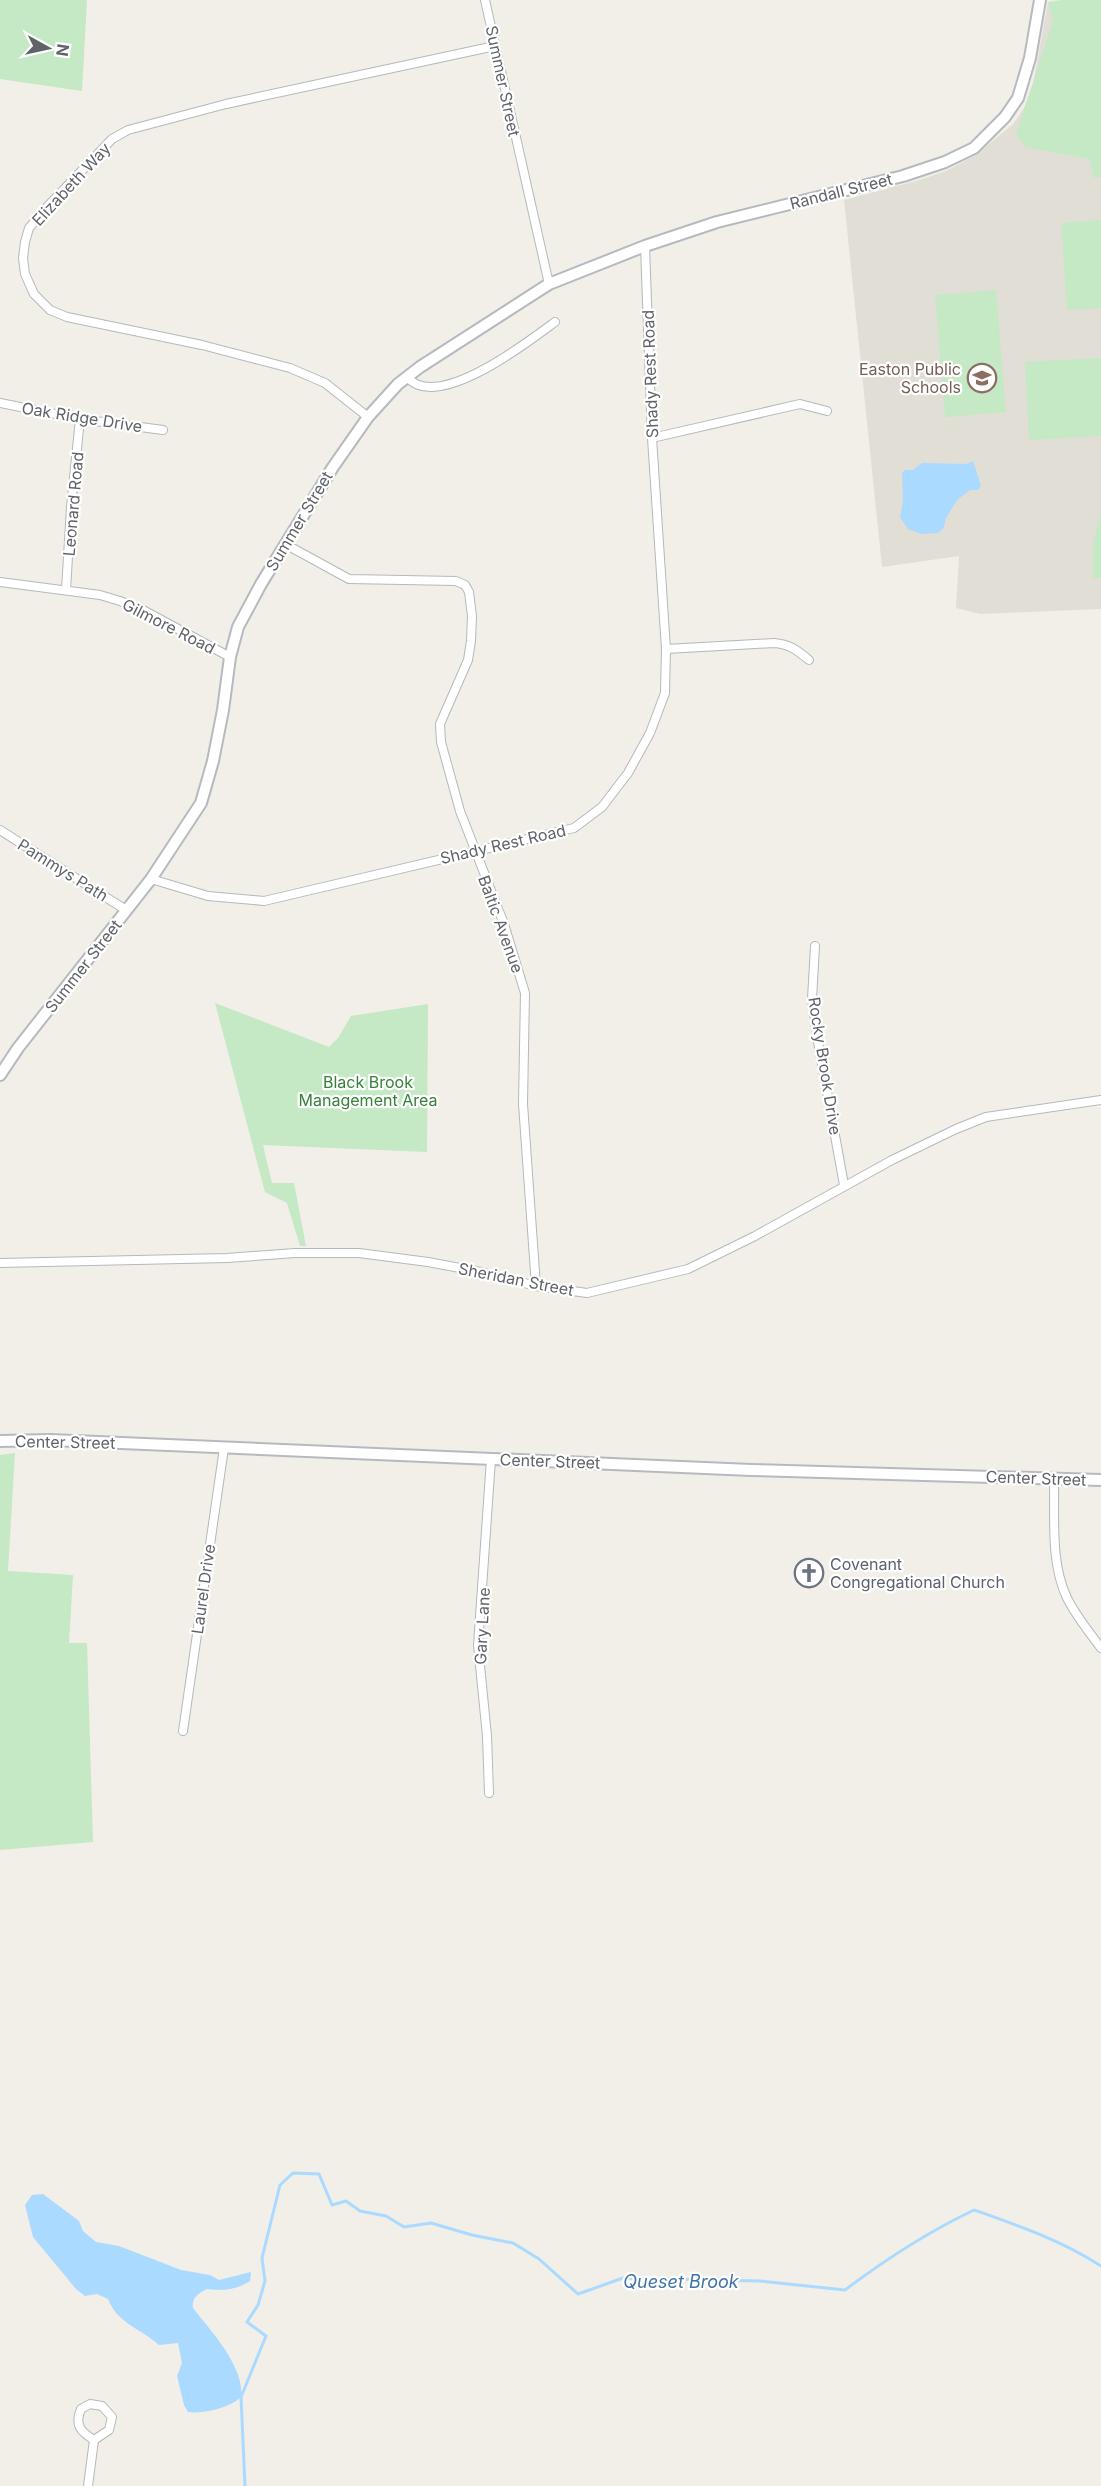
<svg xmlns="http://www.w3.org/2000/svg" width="1101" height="2486" viewBox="0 0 1101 2486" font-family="Inter,sans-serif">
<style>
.education{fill:#e1ded6}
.green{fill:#c5e8c5}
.water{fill:#aadaff}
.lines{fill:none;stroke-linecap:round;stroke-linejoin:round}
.stream{stroke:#aadaff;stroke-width:3}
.street-casing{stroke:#b5b8bc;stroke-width:10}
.secondary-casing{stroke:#b6babf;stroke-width:14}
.street{stroke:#fff;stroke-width:8}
.secondary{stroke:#fff;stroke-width:10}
.labels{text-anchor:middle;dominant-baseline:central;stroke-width:4.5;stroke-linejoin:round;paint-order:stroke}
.street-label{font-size:16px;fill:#5f6368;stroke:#fff}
.education-label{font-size:16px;fill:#785e54;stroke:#fff;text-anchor:end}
.park-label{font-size:16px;fill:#348238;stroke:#fff}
.worship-label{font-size:16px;fill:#5b616d;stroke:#fff;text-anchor:start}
.water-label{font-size:18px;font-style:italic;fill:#4174aa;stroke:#fff}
</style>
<rect width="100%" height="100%" fill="#f1efe8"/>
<polygon class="education" points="1048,2 1094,177 1101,177 1101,609 980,614 956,608 959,556 882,567 844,200 916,181 946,171 976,155 1013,124 1024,108 1033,84"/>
<g class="green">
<polygon points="0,0 87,0 82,91 0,79"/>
<polygon points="1061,0 1101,0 1101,177 1094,178 1089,159 1025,147 1016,134 1053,22 1048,2"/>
<polygon points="1101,220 1101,308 1067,310 1061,223"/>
<polygon points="996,290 1006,412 945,417 935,295"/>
<polygon points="1101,358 1101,436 1029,440 1025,362"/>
<polygon points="1101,512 1101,578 1093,578 1093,545"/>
<polygon points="215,1003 329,1047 338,1038 351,1016 428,1004 427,1152 263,1145 272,1183 294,1183 306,1246 300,1246 287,1203 265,1192"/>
<polygon points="15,1453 8,1571 73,1575 69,1643 87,1643 93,1842 0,1850 0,1455"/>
</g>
<g class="water">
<polygon points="973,461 981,486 978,490 970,490 957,500 946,518 944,527 938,533 921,534 908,529 900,517 903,501 902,473 905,470 913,470 922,463 966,464"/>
<path d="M 43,2194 L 79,2221 L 83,2231 L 96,2242 L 119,2246 L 181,2270 L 210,2275 L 219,2280 L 251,2272 L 250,2281 C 236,2290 223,2291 207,2289 C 200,2293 191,2297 193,2308 C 210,2330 245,2367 241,2397 C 229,2408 205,2414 188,2412 L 184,2405 L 177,2376 L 182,2363 L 178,2343 L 159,2345 C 139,2327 118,2324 108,2299 L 97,2294 L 85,2296 L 76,2289 L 33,2237 L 25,2205 L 32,2195 Z"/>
</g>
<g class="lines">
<path class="stream" d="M 245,2486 L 241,2397 L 266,2336 L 247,2322 L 258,2305 L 265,2281 L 262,2258 L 280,2185 L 293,2173 L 319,2174 L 332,2205 L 346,2201 L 360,2211 L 386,2216 L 404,2227 L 431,2223 L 472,2235 L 513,2243 L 539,2259 L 578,2294 L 623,2278 L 760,2281 L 845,2290 C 886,2259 928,2232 974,2210 C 1017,2225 1063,2241 1101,2266"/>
<g class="street-casing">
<g id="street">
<polyline points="485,0 549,284"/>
<path d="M 407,377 C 437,413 529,341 555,322"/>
<polyline points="0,403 80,419 163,430"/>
<polyline points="368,417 325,383 290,368 202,345 67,317 50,310 34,294 25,274 23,258 25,242 29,228 46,208 112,139 128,130 226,104 495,46"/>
<polyline points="652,438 800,404 827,411"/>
<polyline points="285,544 349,579 456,581 465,585 469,592 472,616 471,641 468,660 440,724 441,742 460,811 504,924 525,993 523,1104 536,1286"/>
<polyline points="0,582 100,595 120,601 143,610 230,657"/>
<polyline points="66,590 71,507 80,419"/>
<path d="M 666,649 L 774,643 C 789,644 797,650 809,660"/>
<polyline points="0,830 126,910"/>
<polyline points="151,879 208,896 264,901 574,828 602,807 628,773 650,733 665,693 666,649 652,438 645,246"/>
<polyline points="815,946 812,999 818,1042 844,1185"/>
<polyline points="0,1263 227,1258 295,1253 359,1253 428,1262 481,1272 536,1286 587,1293 688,1269 755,1236 892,1160 956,1129 986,1117 1101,1100"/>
<path d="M 1054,1478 C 1055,1518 1050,1562 1067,1598 C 1076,1616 1089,1632 1101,1648"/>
<polyline points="183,1731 224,1448"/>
<polyline points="489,1793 487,1736 478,1645 491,1459"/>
<path d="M 90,2404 L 102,2406 L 112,2417 L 109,2430 L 94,2440 C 81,2432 74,2425 81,2409 Z"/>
<polyline points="88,2486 94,2440"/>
</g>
</g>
<g class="secondary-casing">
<g id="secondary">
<polyline points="0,1075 18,1048 151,879 201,803 213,761 223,710 230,657 238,627 261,584 333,467 368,417 398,384 420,367 549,284 645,246 717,222 903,176 945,162 974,148 1005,117 1018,98 1030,58 1040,0"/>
<polyline points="0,1441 51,1440 751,1470 1101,1480"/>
</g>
</g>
<use href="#street" class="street"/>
<use href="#secondary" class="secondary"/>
</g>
<defs>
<g id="school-ring" transform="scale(1.5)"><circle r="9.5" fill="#fff" stroke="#8d6e63" stroke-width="1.5"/><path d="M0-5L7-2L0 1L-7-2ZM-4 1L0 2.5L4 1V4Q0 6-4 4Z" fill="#8d6e63"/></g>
<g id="church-ring" transform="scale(1.5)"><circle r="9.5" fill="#fff" stroke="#6b7280" stroke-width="1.5"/><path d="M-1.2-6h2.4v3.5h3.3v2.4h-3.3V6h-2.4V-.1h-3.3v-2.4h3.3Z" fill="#6b7280"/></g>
</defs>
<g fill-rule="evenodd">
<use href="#school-ring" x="982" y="378"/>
<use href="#church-ring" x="809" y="1573"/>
</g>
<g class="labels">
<g class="street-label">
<text transform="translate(503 81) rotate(78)">Summer Street</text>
<text transform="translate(71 184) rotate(-47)">Elizabeth Way</text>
<text transform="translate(841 191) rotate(-14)">Randall Street</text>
<text transform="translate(650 374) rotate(-92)">Shady Rest Road</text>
<text transform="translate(82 417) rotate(9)">Oak Ridge Drive</text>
<text transform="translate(73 504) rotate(-85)">Leonard Road</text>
<text transform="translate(299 521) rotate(-59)">Summer Street</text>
<text transform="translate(169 626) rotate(27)">Gilmore Road</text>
<text transform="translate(503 844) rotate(-13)">Shady Rest Road</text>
<text transform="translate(63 870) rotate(32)">Pammys Path</text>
<text transform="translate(501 924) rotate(70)">Baltic Avenue</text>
<text transform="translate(83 966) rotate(-52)">Summer Street</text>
<text transform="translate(825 1066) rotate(81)">Rocky Brook Drive</text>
<text transform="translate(516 1279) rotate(11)">Sheridan Street</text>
<text transform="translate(65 1442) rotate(1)">Center Street</text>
<text transform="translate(550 1461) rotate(2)">Center Street</text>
<text transform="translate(1036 1478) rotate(2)">Center Street</text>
<text transform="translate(203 1589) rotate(-82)">Laurel Drive</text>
<text transform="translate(482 1626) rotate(-87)">Gary Lane</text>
</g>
<g class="education-label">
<text x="961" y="369">Easton Public<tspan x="961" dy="18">Schools</tspan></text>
</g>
<g class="park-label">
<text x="368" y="1082">Black Brook<tspan x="368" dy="18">Management Area</tspan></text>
</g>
<g class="worship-label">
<text x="830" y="1564">Covenant<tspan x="830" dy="18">Congregational Church</tspan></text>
</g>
<g class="water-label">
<text x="681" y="2281">Queset Brook</text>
</g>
</g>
<g transform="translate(48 48) rotate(98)" stroke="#ffffff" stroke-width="4.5" paint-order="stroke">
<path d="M0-4.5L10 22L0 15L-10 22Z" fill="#5f6368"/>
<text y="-9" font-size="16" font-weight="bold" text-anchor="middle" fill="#5f6368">N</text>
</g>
</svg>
